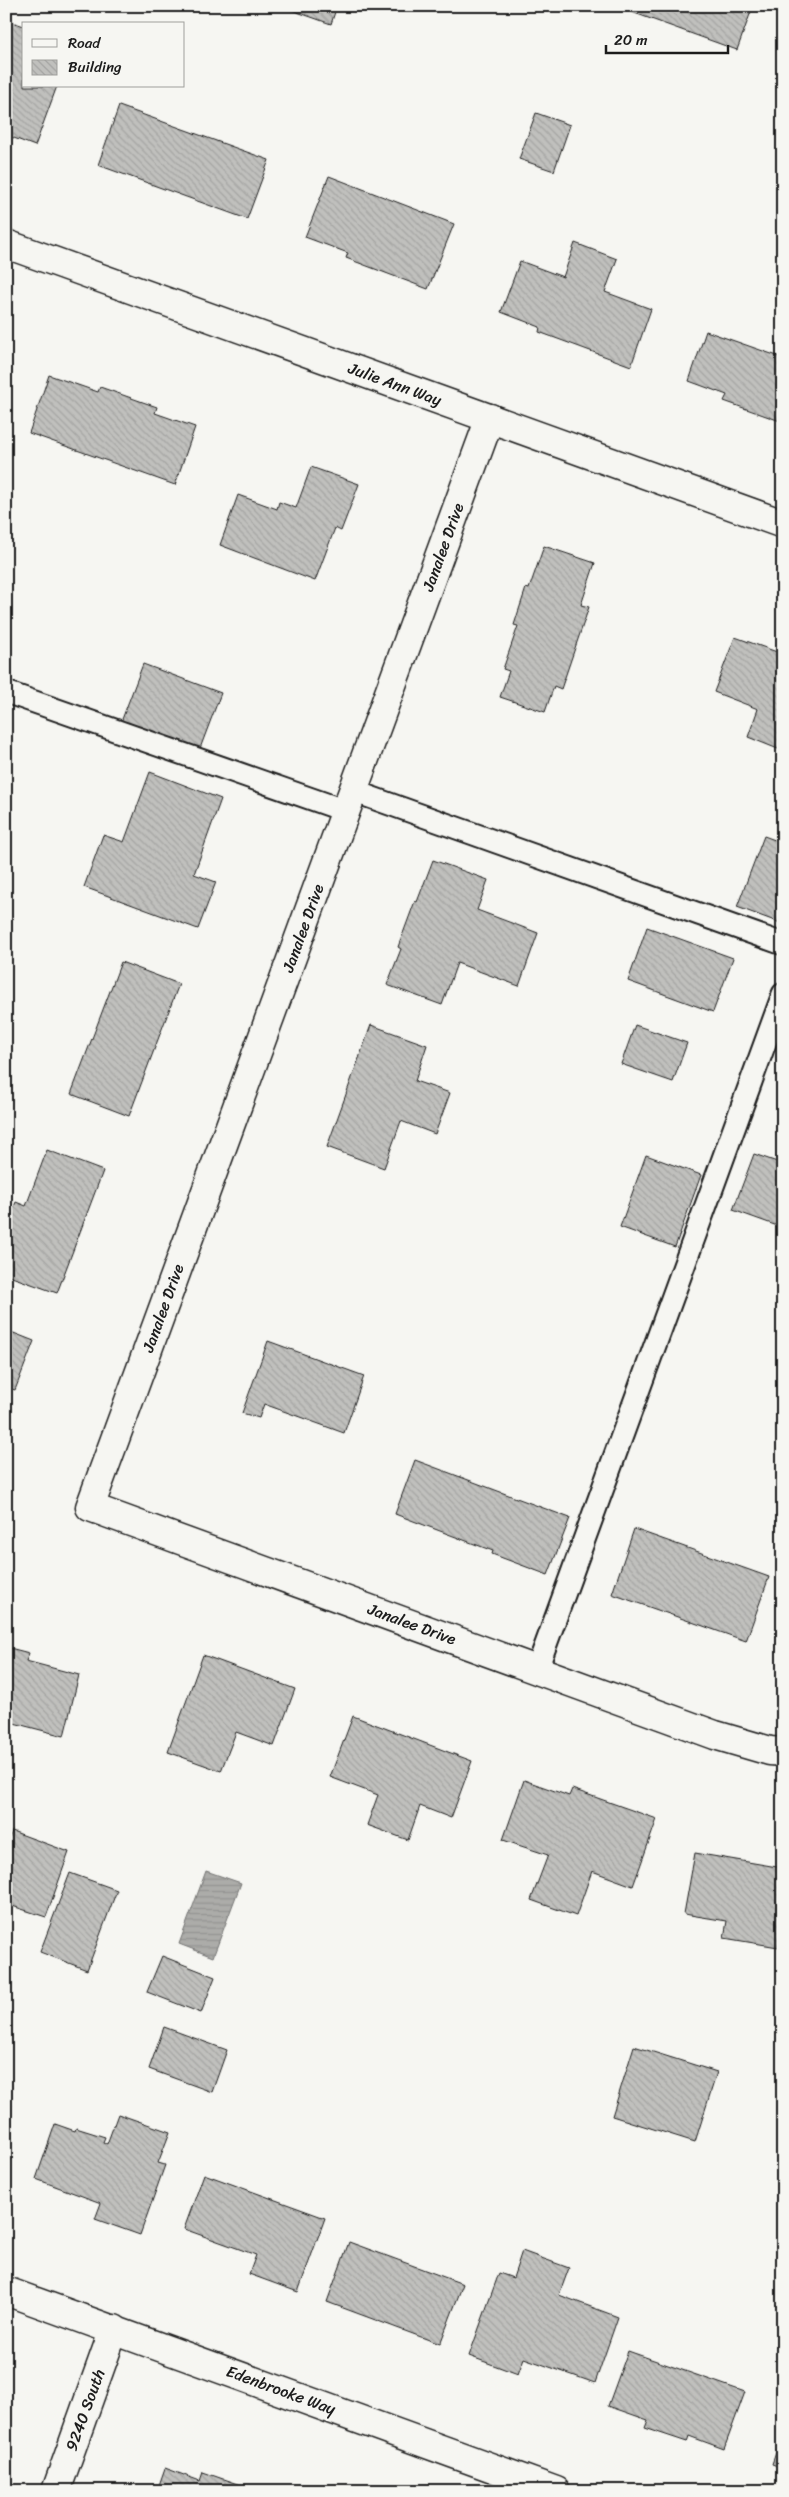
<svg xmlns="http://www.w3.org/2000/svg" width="789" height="2497" viewBox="0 0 789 2497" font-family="Sriracha,sans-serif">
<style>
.water{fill:url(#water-rules);stroke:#727271}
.building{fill:url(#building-back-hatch);stroke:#1c1c1c}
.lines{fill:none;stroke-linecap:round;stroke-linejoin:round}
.lane-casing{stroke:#1c1c1c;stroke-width:25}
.street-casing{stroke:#1c1c1c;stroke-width:31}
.lane{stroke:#f6f6f2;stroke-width:21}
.street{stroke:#f6f6f2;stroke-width:28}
.labels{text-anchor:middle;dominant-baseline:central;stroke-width:4;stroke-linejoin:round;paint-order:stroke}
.street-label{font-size:16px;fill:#1c1c1c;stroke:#f6f6f2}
</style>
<defs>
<pattern id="water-rules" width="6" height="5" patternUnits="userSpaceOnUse" patternTransform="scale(1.25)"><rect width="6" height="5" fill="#acaca9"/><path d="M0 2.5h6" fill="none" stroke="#939391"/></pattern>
<pattern id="building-back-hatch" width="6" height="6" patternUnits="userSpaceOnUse" patternTransform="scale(1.25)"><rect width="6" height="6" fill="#c0c0bd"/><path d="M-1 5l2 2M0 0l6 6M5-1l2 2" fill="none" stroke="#a4a4a2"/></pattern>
</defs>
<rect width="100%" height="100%" fill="#f6f6f2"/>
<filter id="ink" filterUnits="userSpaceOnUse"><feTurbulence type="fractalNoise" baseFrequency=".02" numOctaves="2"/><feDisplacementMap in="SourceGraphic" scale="10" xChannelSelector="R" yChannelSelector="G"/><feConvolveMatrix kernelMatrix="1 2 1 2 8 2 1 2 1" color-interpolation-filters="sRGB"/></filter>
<g filter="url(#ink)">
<polygon class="water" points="206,1871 241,1883 213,1957 179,1944"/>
<g class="building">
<polygon points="280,6 337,6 331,24"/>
<polygon points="615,6 753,6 737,50"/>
<polygon points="6,20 24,26 24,86 57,86 35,146 6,135"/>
<polygon points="119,106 269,160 247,219 98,165"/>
<polygon points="536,113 570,125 554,171 519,159"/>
<polygon points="329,176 454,224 428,289 346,258 348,253 305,237"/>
<polygon points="575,243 617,259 605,292 651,309 631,366 539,332 540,327 501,312 520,261 563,277"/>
<polygon points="706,331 783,358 783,422 724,401 727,395 689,381"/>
<polygon points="49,375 98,392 100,387 157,407 155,413 195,427 175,485 29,433"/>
<polygon points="311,467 359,484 341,531 335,528 315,581 220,545 238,495 277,509 279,502 296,508"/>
<polygon points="544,546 595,563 581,605 589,607 561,689 554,686 545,712 500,697 509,671 503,669 518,626 514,625 526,588 529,589"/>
<polygon points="735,637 777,652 778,648 783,649 783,751 748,737 758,709 714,692"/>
<polygon points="143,664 221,693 199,751 121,722"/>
<polygon points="150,772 221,799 194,874 216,882 198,929 84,887 103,835 124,842"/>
<polygon points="764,836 783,843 783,924 737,907"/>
<polygon points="433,860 488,880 477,910 538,933 519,986 457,963 442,1005 387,985 401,949 398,947 415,901 417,902"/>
<polygon points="647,927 733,958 713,1012 628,981"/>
<polygon points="121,962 179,984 129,1116 71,1094"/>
<polygon points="371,1025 427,1045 415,1081 450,1093 435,1134 401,1121 384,1168 327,1147"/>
<polygon points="635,1025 687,1043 673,1082 621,1064"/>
<polygon points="47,1150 103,1171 57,1293 6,1275 6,1221 8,1222 16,1202 26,1206"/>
<polygon points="754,1154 783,1164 783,1228 733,1210"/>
<polygon points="646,1155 701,1175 675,1247 620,1227"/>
<polygon points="6,1330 34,1341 15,1390 6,1387"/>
<polygon points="268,1341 364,1376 344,1433 264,1404 259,1418 242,1413"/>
<polygon points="415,1460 570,1518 548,1575 492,1554 493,1551 395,1514"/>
<polygon points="634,1529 769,1577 746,1641 612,1594"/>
<polygon points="6,1647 29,1653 26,1661 79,1675 64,1736 6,1721"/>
<polygon points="203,1655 295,1689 274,1746 236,1732 221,1771 168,1752"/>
<polygon points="353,1716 472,1761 451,1818 420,1806 408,1840 367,1825 378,1795 330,1777"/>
<polygon points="524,1780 569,1796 572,1789 657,1819 633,1886 592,1871 576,1916 531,1900 548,1855 503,1840"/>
<polygon points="12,1831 69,1852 46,1917 6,1904 6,1847"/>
<polygon points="695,1853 783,1868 783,1930 780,1929 778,1947 724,1938 727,1921 684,1914"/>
<polygon points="70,1873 117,1890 87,1970 40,1952"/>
<polygon points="162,1956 215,1977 201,2013 147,1992"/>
<polygon points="164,2027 227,2050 212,2092 149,2069"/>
<polygon points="634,2046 717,2072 695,2142 612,2116"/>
<polygon points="6,2103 12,2105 6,2122"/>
<polygon points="118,2114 170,2132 158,2163 165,2165 140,2235 95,2219 101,2203 36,2179 55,2124 75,2131 76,2128 105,2137 103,2142 107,2144"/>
<polygon points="204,2174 325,2218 298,2292 249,2274 256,2255 184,2229"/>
<polygon points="349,2242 463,2284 440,2344 327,2302"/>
<polygon points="522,2251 569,2268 559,2295 618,2317 595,2383 524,2358 518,2374 469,2356 499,2273 513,2278"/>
<polygon points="628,2351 745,2392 724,2449 689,2436 687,2442 645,2428 648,2420 608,2406"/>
<polygon points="783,2433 783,2468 772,2464"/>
<polygon points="165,2468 200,2481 203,2472 246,2487 245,2491 157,2491"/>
</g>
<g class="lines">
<g class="lane-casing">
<g id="lane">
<polyline points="6,692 346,811"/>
<polyline points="353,791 783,944"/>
<polyline points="537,1669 783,994"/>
</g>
</g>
<g class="street-casing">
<g id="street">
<polyline points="6,244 783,524"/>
<polyline points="490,418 90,1507 715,1735 770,1751 783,1752"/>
<polyline points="6,2291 556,2491"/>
<polyline points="56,2491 114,2329"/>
</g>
</g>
<use href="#lane" class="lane"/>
<use href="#street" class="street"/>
</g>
</g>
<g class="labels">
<g class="street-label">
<text transform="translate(395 384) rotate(20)">Julie Ann Way</text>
<text transform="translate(443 547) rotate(-70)">Janalee Drive</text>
<text transform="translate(303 928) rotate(-70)">Janalee Drive</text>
<text transform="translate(163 1308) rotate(-70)">Janalee Drive</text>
<text transform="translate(412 1624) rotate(20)">Janalee Drive</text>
<text transform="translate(281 2390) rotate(20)">Edenbrooke Way</text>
<text transform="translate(85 2410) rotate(-70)">9240 South</text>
</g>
</g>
<rect width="789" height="2497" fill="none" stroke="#f6f6f2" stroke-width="25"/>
<rect x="12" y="12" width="764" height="2472" fill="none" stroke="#1c1c1c" stroke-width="2" filter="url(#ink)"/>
<rect x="22" y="22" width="162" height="65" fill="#f6f6f2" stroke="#9f9f9c"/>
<rect x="32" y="39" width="25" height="8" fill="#f6f6f2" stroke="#9f9f9c"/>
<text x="68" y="48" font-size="15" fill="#1c1c1c">Road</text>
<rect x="32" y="60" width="25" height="15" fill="url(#building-back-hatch)" stroke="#9f9f9c"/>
<text x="68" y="72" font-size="15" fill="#1c1c1c">Building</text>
<path d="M606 45v8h122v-8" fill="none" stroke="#1c1c1c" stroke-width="2.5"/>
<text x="614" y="45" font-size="15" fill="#1c1c1c" stroke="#f6f6f2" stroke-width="4" paint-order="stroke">20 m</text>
</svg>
